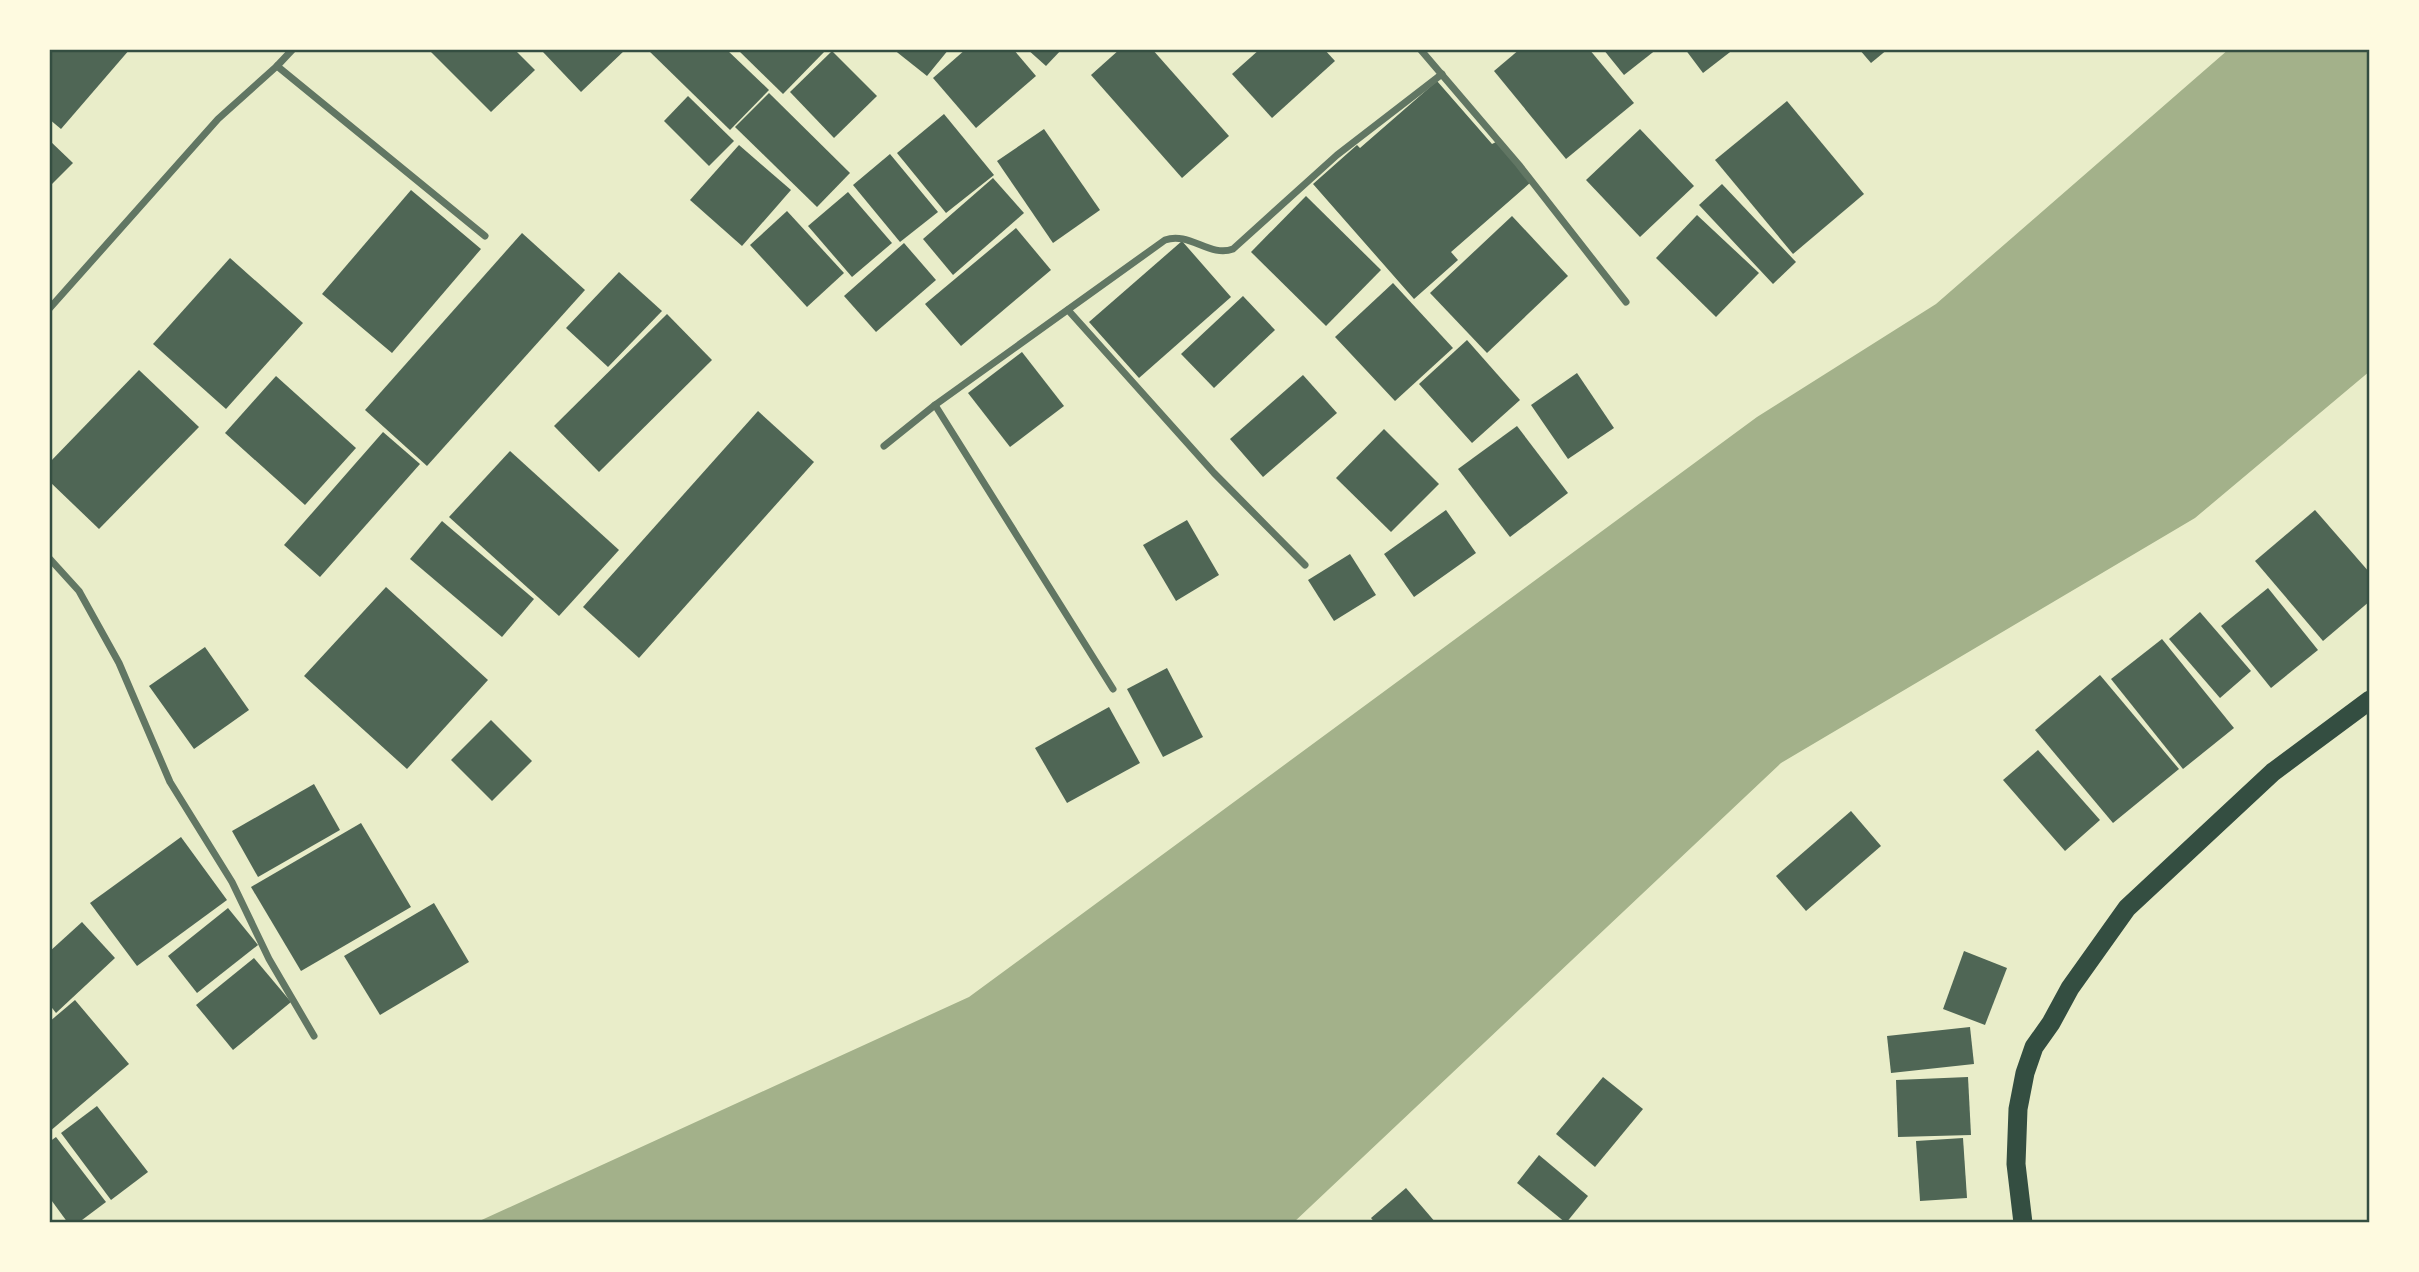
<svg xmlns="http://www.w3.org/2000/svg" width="2419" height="1272" viewBox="0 0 2419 1272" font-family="Overpass,sans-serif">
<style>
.water{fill:#a3b18a}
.building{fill:#4f6655}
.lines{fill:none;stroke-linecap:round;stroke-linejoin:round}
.minor{stroke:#617663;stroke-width:7}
.trunk{stroke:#344e41;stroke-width:19}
.neatline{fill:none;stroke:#344e41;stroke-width:2.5}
</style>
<rect width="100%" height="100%" fill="#e9edc9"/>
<polygon class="water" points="2229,49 2370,49 2370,371 2195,518 1781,763 1293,1223 475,1223 969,997 1757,417 1936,304"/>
<g class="building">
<polygon points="49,49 130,49 61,129 49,119"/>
<polygon points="428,49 514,49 535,70 491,112"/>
<polygon points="547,49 626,49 581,92 543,52"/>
<polygon points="647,49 726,49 769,90 730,130"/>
<polygon points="737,49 827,49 783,94"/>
<polygon points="893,49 949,49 927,76"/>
<polygon points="966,49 1013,49 1036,76 976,128 933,78"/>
<polygon points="1027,49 1062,49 1046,66"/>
<polygon points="1120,49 1152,49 1229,136 1182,178 1091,75"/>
<polygon points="1260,49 1324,49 1335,61 1272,118 1232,74"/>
<polygon points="1520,49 1589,49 1634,103 1566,159 1494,71"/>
<polygon points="1603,49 1657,49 1624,75"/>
<polygon points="1685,49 1734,49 1703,73"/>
<polygon points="1859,49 1888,49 1871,63"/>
<polygon points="832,51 877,96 834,138 790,92"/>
<polygon points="1437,81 1492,144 1496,142 1531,182 1451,252 1458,260 1414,299 1313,184 1357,145 1360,148"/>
<polygon points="769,93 850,173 817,207 735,127"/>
<polygon points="688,96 734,141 709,166 664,121"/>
<polygon points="1787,101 1864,194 1793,254 1715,160"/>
<polygon points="944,114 994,175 946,213 897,153"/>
<polygon points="1044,129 1100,210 1053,243 997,161"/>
<polygon points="1640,129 1694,186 1640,237 1586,180"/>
<polygon points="49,140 73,163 49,187"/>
<polygon points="739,145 791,190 742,246 690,200"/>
<polygon points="890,154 938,212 900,242 853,185"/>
<polygon points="993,178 1024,213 953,275 923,239"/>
<polygon points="1722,184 1796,262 1773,284 1699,205"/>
<polygon points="411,190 481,249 392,353 322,294"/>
<polygon points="848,192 892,243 852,277 808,226"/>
<polygon points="1306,196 1381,270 1326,326 1251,252"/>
<polygon points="787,211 844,273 807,307 750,245"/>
<polygon points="1697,215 1759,273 1716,317 1656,258"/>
<polygon points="1512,216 1568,276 1487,353 1430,293"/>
<polygon points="1016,228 1051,270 961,346 925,304"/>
<polygon points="522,233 585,290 427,466 365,410"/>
<polygon points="1182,241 1231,297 1139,378 1089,322"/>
<polygon points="904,243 936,280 876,332 844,296"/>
<polygon points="230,258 303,323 226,409 153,344"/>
<polygon points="619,272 662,311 608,367 566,328"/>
<polygon points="1393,283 1453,348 1395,401 1335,337"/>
<polygon points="1243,296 1275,330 1214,388 1181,354"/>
<polygon points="667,314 712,360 599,472 554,426"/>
<polygon points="1467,340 1520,400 1472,443 1419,384"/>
<polygon points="1022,352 1064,406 1010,447 968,393"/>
<polygon points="139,370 199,427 99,529 49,481 49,463"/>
<polygon points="1577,373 1614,428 1568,459 1531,405"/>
<polygon points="1303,375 1337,413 1263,477 1230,439"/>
<polygon points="276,376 356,448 305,505 225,433"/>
<polygon points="758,411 814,462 639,658 583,607"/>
<polygon points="1517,426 1568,493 1510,537 1458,469"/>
<polygon points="1384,429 1439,484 1391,532 1336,478"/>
<polygon points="383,432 420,464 320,577 284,545"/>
<polygon points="510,451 619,550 559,616 449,517"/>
<polygon points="1446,510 1476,553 1414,597 1384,554"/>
<polygon points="2315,510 2370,573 2370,601 2323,641 2255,561"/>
<polygon points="1187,520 1219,575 1176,601 1143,545"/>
<polygon points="442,521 534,599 502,637 410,559"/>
<polygon points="1350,554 1376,595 1334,621 1308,580"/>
<polygon points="386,587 488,680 407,769 304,676"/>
<polygon points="2268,588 2318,650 2271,688 2221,626"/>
<polygon points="2200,612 2251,671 2220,698 2169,639"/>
<polygon points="2162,639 2234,728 2183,769 2111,679"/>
<polygon points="205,647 249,710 194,749 149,686"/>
<polygon points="1167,668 1203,737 1163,757 1127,689"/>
<polygon points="2100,675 2179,769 2113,823 2035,730"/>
<polygon points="1109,707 1140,763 1067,803 1035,748"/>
<polygon points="491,720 532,761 492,801 451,760"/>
<polygon points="2038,750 2100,820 2065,851 2003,780"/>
<polygon points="314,784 340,830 258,877 232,831"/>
<polygon points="1851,811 1881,846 1806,911 1776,876"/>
<polygon points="361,823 411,907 301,971 251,887"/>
<polygon points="181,837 227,900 137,966 90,903"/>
<polygon points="434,903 469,962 380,1015 344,956"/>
<polygon points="228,908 258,945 197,993 168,956"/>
<polygon points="82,922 115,958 56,1013 49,1004 49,952"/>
<polygon points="1964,951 2007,968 1985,1025 1943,1009"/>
<polygon points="254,958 291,1002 233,1050 196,1005"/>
<polygon points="75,1000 129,1064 49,1132 49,1022"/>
<polygon points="1970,1027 1974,1064 1891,1073 1887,1036"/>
<polygon points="1603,1077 1643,1109 1595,1167 1556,1134"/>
<polygon points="1968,1077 1971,1135 1898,1137 1896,1080"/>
<polygon points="97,1106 148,1172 111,1200 61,1133"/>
<polygon points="56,1137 106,1202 78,1223 68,1223 49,1197 49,1142"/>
<polygon points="1963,1138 1967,1198 1920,1201 1916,1141"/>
<polygon points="1539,1155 1588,1196 1566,1223 1517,1183"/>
<polygon points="1406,1188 1436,1223 1375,1223 1371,1218"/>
</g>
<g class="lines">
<g class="minor">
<polyline points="1420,49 1519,165 1626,302"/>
<polyline points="277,66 485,236"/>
<polyline points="49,309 218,119 277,66 293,49"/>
<polyline points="1068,310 1214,473 1305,565"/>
<polyline points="935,405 1113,689"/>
<path d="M 884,446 L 935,405 L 1165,240 C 1189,231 1210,258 1233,249 L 1337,155 L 1442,74"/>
<polyline points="49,558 79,591 119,663 170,782 232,882 269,959 314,1036"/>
</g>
<polyline class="trunk" points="2023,1223 2016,1164 2018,1109 2025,1073 2034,1047 2051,1023 2070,988 2127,908 2273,772 2370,700"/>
</g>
<rect width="2419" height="1272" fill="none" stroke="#fefae0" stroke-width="102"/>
<rect x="51" y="51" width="2317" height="1170" class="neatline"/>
</svg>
